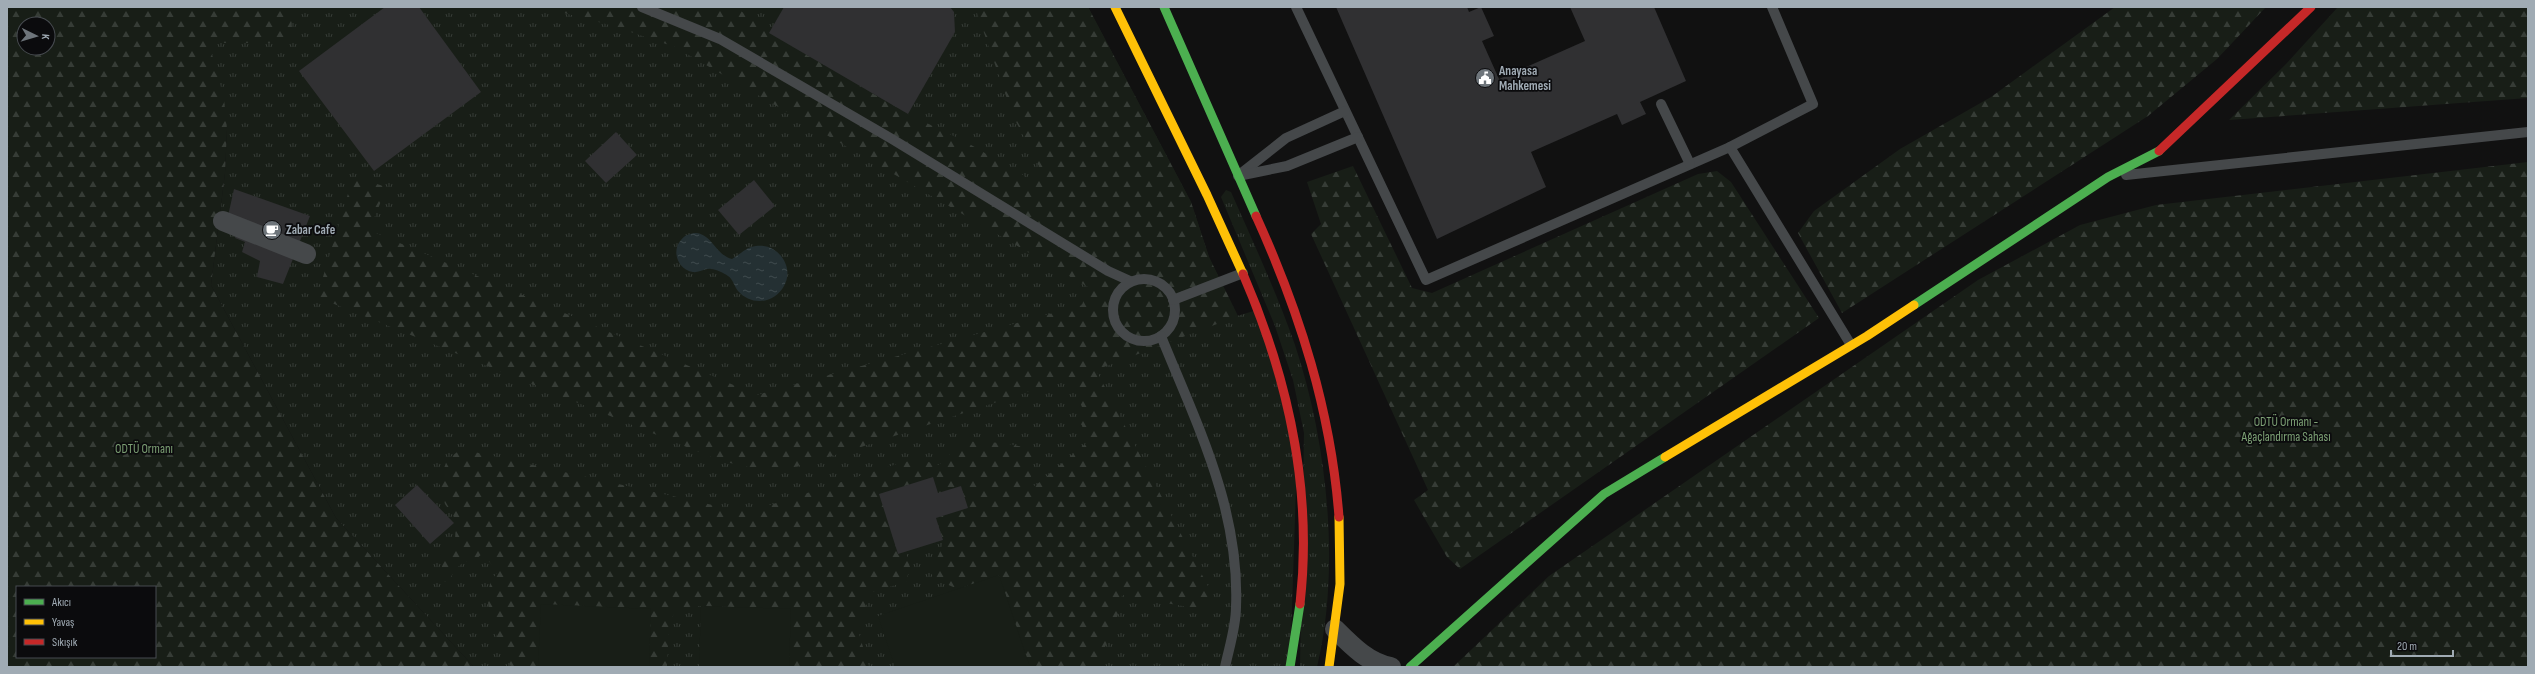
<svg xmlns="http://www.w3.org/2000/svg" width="2535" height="674" viewBox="0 0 2535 674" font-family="'Sofia Sans Condensed',sans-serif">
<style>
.grass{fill:url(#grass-tufts)}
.forest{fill:url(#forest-firs);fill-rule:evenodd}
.garden{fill:#181e17}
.water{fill:url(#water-ripples)}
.building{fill:#303032}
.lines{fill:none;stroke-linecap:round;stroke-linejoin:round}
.lane{stroke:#45484a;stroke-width:10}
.street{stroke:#45484a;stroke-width:20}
.fast{stroke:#4caf50;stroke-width:9}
.slow{stroke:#ffc107;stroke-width:9}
.jam{stroke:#c62828;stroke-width:9}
.labels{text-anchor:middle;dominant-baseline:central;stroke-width:3.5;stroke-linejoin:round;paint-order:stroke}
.poi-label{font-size:13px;font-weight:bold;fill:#a0abb4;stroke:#0b0b0d;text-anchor:start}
.park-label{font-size:13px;fill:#7da175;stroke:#0b0b0d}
</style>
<defs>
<pattern id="grass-tufts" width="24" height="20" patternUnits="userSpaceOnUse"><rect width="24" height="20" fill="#181e17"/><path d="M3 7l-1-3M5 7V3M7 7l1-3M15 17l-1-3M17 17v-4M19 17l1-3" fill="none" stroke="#363c36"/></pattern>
<pattern id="forest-firs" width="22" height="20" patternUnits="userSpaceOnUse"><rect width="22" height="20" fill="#181e17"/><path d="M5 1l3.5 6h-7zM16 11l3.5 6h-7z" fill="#363c36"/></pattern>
<pattern id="water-ripples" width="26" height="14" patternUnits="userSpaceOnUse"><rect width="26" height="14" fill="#243033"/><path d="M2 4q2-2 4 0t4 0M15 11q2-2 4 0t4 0" fill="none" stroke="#404b4e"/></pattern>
</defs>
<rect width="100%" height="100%" fill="#111"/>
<g class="grass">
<polygon points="191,7 1088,7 1191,202 1209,257 1237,316 1257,310 1297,457 1290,667 474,667 336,518 211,285 225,173 227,129"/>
<path d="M 1226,190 L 1231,192 C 1253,242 1277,293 1295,345 C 1327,441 1341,568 1317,667 L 1300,667 L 1304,433 L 1293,380 L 1275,326 L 1221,197 Z"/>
</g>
<g class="forest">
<path d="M 7,7 L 291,7 L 292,32 L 280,43 L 209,43 L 224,99 L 227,129 L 225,173 L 211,285 L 336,518 L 474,667 L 7,667 ZM 24,24 L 48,24 L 48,48 L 24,48 ZM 17,587 L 155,587 L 155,657 L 17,657 Z"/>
<path d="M 541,7 L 736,7 L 769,33 L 908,114 L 966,142 L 1028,178 L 1043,174 L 1013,116 L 975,7 L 1088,7 L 1191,202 L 1209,257 L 1238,316 L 1096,370 L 1212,594 L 1210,611 L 1122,595 L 1115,627 L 1095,667 L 1030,667 L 999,575 L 958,589 L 932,578 C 931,561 944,553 942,539 C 941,532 938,525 936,518 L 967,508 L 938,493 L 933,477 L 880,494 L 898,554 L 906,552 L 910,567 L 906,582 L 872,592 L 857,627 L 869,667 L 789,667 L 791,609 L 701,606 L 676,608 L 669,626 L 667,667 L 649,667 L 651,609 L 541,604 L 538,667 L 511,667 C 500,641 482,614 490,584 C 491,579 496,575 498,571 L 482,554 L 475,560 C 460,560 455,570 448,582 L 442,581 L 440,573 L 445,553 L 455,541 L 456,520 L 445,504 L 439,482 L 447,460 L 461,449 L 726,508 L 750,508 L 770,505 L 900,463 L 918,459 L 939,465 L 963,441 L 1004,443 L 1032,449 L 1031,483 L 1035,486 L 1091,439 L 1081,424 L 1082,407 L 1069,378 L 852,450 L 791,468 L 762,470 L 721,461 L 317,297 L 353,177 L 387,187 L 369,230 L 757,395 L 1082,305 L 1088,287 L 675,47 L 610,25 Z"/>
<polygon points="2115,7 2266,7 2217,59 2148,116 1842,313 1798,233 1814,211 1900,149 1991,97"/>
<polygon points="2338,7 2528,7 2528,98 2229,120 2286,64"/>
<polygon points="2528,162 2528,667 1453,667 1549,576 1978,280 2080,225 2156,205"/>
<polygon points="1353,166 1412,288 1432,293 1698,174 1717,171 1731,182 1819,318 1460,569 1447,557 1414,500 1428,490 1311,234 1321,224 1307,182"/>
</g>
<g class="garden">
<polygon points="999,575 1030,667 895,667 878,616"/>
<polygon points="541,604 651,609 649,667 538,667"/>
<polygon points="701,606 791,609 789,667 699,667"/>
</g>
<path class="water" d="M 697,233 C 713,236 716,255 732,259 C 741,254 746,247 756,246 C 778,243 795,267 784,286 C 774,304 751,306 738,291 C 734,286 733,279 728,276 C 724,273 716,269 711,269 C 705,268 699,273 693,272 C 678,270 671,251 681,240 C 685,235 690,233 697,233 Z"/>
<g class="building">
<polygon points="385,7 419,7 481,92 374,171 299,71"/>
<polygon points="784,7 950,7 954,12 955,32 908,114 769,33"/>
<polygon points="1336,7 1467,7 1469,12 1481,7 1494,36 1482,41 1499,79 1585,41 1570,7 1654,7 1686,81 1640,102 1646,114 1622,125 1617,114 1531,152 1546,187 1437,239"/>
<polygon points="616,132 637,155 606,183 585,161"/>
<polygon points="754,180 775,206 739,235 718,210"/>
<polygon points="234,189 310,216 283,284 257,277 260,261 242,252 245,242 235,238 241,221 228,216"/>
<polygon points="933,477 938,493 961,486 968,508 936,518 943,540 898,554 879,494"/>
<polygon points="417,485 454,523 430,544 395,505"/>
</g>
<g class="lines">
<g class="lane">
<polyline points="642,7 720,39 892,139 1108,271 1130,281"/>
<polyline points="1296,7 1426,280 1730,147"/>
<polyline points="1772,7 1813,104 1730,147 1851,345"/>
<polyline points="1661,104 1690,164"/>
<polyline points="1239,175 1286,138 1345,111"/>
<polyline points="2126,175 2528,132"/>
<polyline points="1238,176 1287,166 1358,137"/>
<circle cx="1144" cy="310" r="31"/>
<polyline points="1173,300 1243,273"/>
<path d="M 1161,336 C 1197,425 1240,509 1236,607 C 1236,627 1229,648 1225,667"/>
</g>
<g class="street">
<polyline points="223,221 306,254"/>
<path d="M 1335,629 C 1351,645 1368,663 1391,667"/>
</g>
<g class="fast">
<polyline points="1164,7 1256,216"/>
<polyline points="1914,305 2108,177 2159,151"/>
<polyline points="1290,667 1300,604"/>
<polyline points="1410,667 1604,494 1665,457"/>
</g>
<g class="slow">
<polyline points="1115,7 1207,195 1243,274"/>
<polyline points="1665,457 1867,336 1914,305"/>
<polyline points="1329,667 1340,584 1339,517"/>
</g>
<g class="jam">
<polyline points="2159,151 2311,7"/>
<path d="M 1256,216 C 1300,313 1331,411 1339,517"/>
<path d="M 1243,274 C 1288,378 1313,490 1300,604"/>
</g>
</g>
<defs>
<g id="civic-disc" transform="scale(1)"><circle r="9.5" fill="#6e757b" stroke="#0b0b0d"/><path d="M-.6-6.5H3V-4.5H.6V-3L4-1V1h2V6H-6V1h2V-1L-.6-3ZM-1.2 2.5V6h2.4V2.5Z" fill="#fff"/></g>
<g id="cafe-disc" transform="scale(1)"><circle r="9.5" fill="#6e757b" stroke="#0b0b0d"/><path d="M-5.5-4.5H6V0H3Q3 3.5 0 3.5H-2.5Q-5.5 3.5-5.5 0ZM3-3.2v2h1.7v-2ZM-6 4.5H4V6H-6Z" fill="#fff"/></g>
</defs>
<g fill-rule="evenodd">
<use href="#civic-disc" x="1485" y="78"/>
<use href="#cafe-disc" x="272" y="230"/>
</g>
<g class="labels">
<g class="poi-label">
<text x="1499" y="71">Anayasa<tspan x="1499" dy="15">Mahkemesi</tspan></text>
<text x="286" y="230">Zabar Cafe</text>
</g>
<g class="park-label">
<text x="2286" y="422">ODTÜ Ormanı -<tspan x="2286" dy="15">Ağaçlandırma Sahası</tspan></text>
<text x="144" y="449">ODTÜ Ormanı</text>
</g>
</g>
<rect width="2535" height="674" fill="none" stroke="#a0abb4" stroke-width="16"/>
<rect x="16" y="586" width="140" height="72" fill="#0b0b0d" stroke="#474b50"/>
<rect x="24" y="599" width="20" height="6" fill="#4caf50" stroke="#474b50"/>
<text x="52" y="606" font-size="12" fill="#a0abb4">Akıcı</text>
<rect x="24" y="619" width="20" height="6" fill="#ffc107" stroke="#474b50"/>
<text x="52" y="626" font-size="12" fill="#a0abb4">Yavaş</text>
<rect x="24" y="639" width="20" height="6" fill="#c62828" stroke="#474b50"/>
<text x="52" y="646" font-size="12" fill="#a0abb4">Sıkışık</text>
<g transform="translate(36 36) rotate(95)"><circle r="19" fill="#0b0b0d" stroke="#474b50"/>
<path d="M0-3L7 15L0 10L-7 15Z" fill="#6e757b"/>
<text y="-6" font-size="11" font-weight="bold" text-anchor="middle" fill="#a0abb4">K</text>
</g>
<path d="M2391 650v6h62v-6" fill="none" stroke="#a0abb4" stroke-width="2"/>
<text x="2397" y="650" font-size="12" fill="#a0abb4" stroke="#0b0b0d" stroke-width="3" paint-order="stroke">20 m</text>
</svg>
